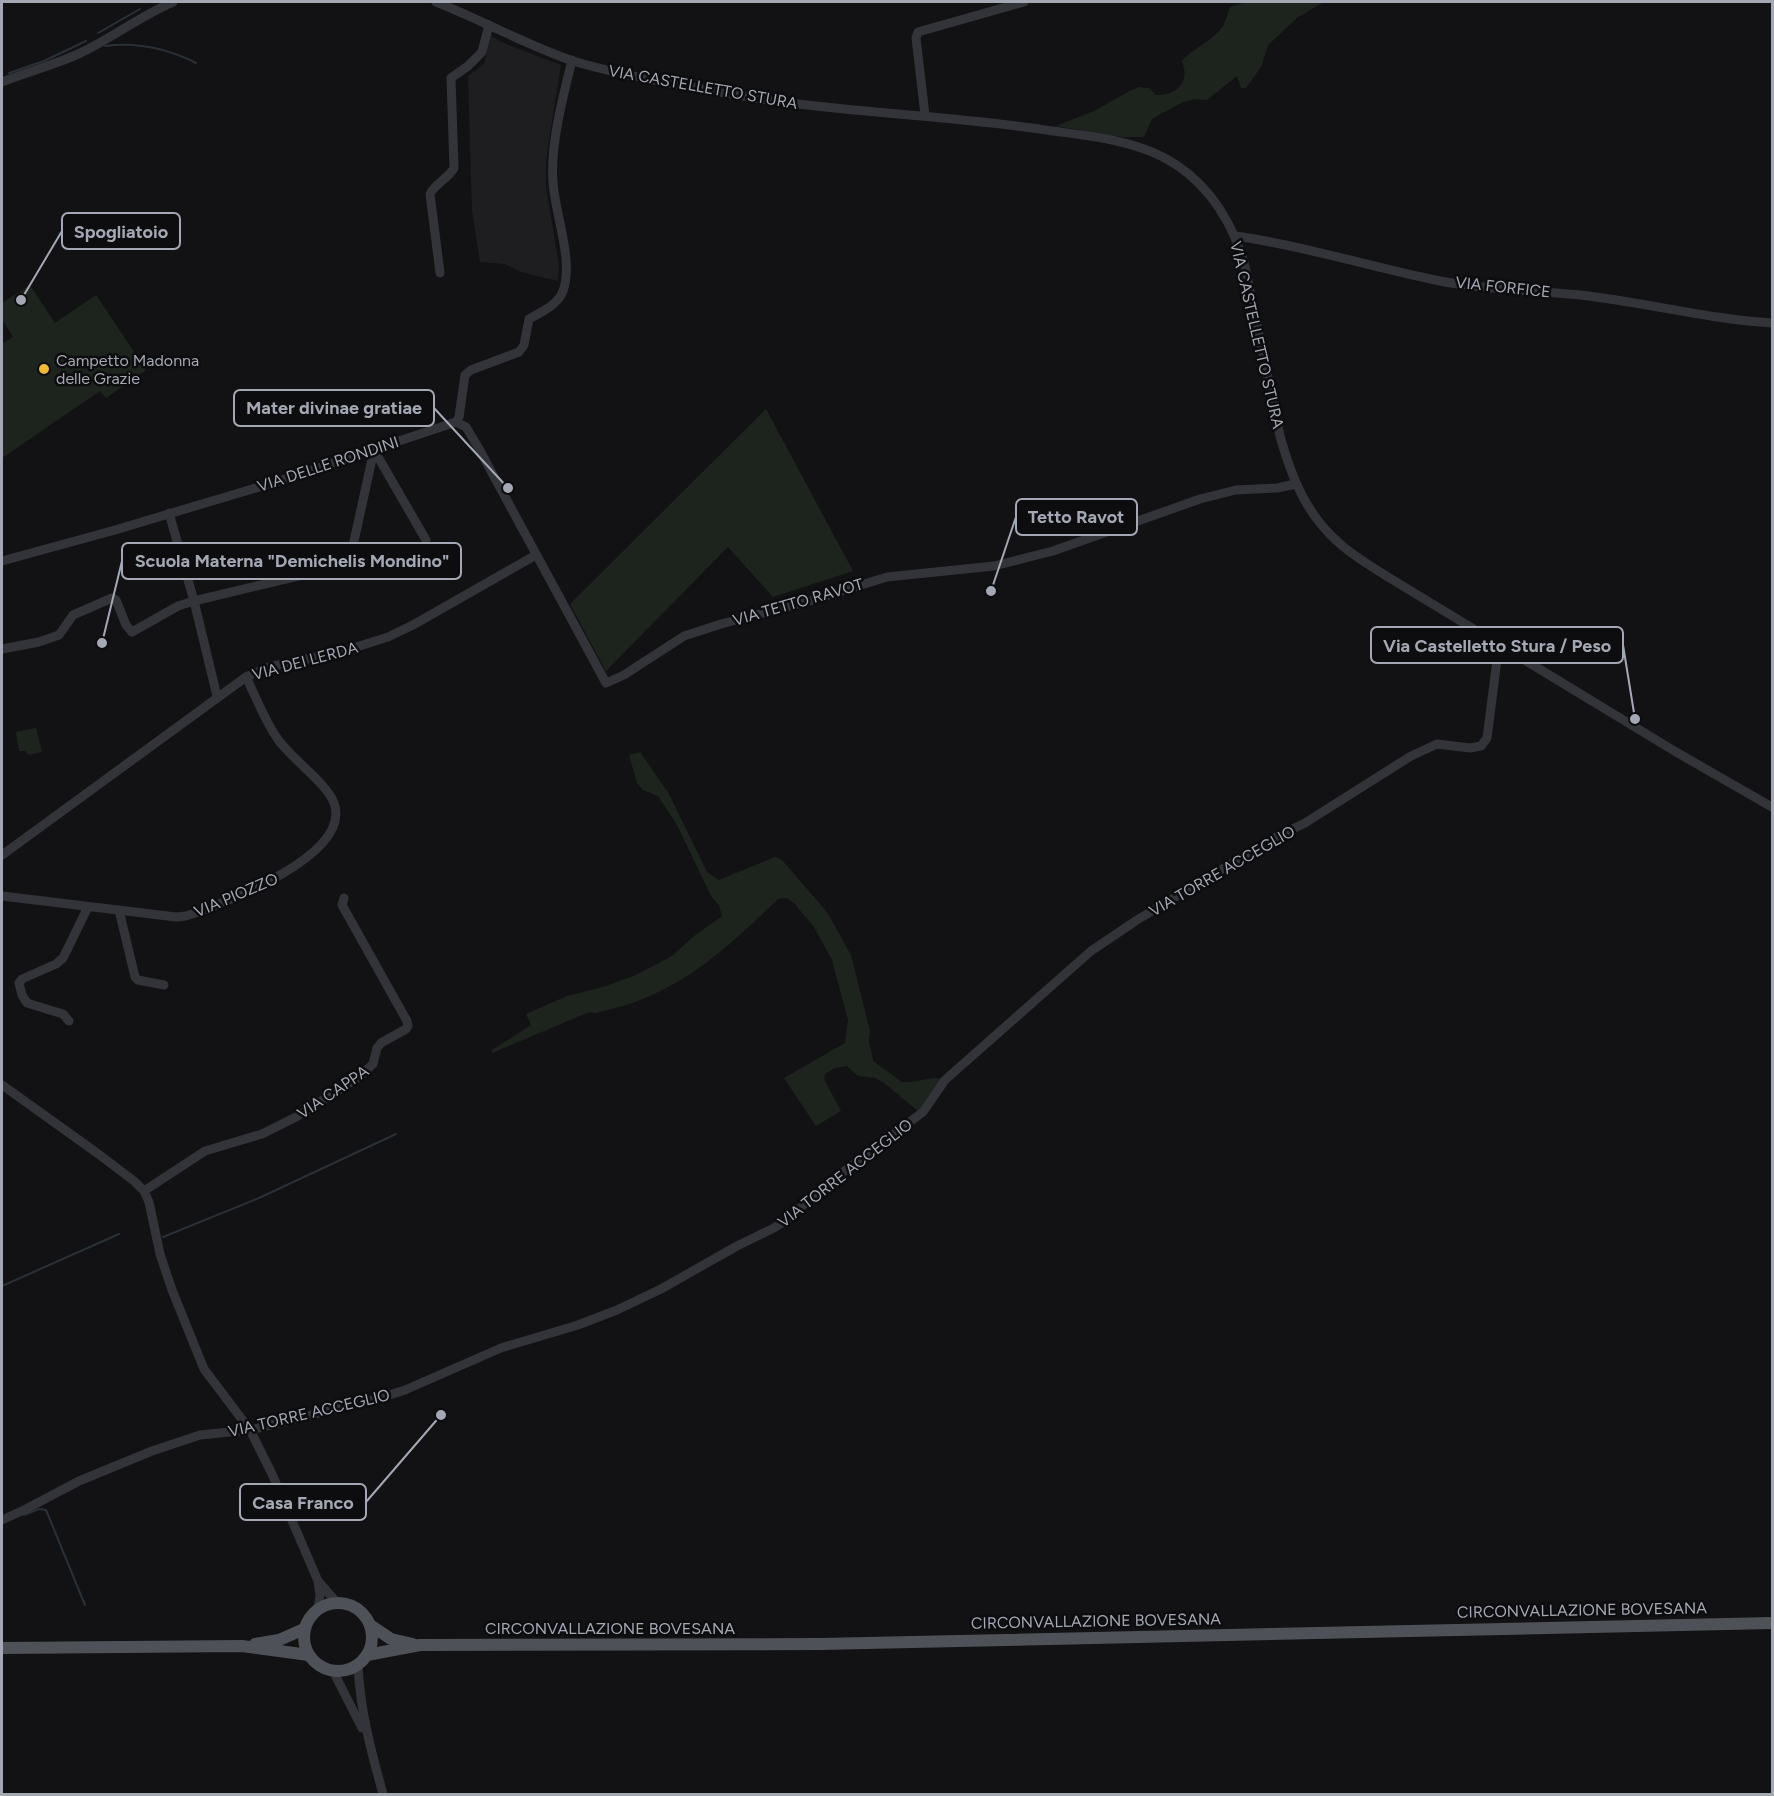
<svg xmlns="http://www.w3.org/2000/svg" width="1774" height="1796" viewBox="0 0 1774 1796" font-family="Figtree,sans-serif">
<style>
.built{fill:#1e1e21}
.green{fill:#1d241e}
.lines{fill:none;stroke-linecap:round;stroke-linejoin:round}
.stream{stroke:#293037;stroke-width:2}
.minor{stroke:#333439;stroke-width:9}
.major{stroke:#4f5158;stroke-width:12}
.poi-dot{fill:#efba2f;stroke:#0d0d0f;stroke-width:2}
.labels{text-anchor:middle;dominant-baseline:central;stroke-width:5;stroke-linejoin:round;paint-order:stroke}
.street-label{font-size:16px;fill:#a4a8b4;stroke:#0d0d0f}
.poi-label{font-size:16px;fill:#a4a8b4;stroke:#0d0d0f;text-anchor:start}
.leader{fill:none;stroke:#a4a8b4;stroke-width:2}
.callout-dot{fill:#a4a8b4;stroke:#0d0d0f;stroke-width:2}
.callout{fill:#0d0d0f;stroke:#a4a8b4;stroke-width:2}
.callout-label{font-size:18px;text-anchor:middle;font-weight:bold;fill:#a4a8b4}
</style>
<rect width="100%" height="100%" fill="#121214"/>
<polygon class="built" points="491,36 506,44 561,65 546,160 546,187 559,266 558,281 521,272 505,264 480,262 472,211 468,76 484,64"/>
<g class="green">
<path d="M 1246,2 L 1324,2 L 1298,17 L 1268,45 L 1261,67 L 1246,88 L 1241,88 L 1237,76 L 1207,100 L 1195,99 L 1183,102 L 1159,115 L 1152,119 L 1144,137 L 1122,137 L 1056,126 L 1094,111 L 1130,91 L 1139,87 L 1149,88 L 1156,95 C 1178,95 1190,82 1182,61 C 1194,47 1213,41 1223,26 C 1226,20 1228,13 1230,7 Z"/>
<polygon points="30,285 55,323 96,295 146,370 106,398 100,391 2,458 2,344 13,337 2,319 2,303"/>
<polygon points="766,409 853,571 773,597 728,547 606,671 570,604"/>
<polygon points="36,728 42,752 29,755 25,751 19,751 16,732"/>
<path d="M 640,752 L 669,794 L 707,872 L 719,880 L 775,857 L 782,860 L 827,912 L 851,955 L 870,1031 C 867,1047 872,1047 873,1061 L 902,1082 C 917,1083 928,1077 943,1078 L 918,1111 L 883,1082 L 875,1078 L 858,1076 L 847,1066 L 835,1068 L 825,1074 L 824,1079 L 841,1111 L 816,1126 L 784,1078 L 845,1043 L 848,1020 L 832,960 L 814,927 L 793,902 L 786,898 L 778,899 C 738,938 694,980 640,1000 C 626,1006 610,1009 596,1013 L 589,1012 L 492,1053 L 492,1050 L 531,1025 L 526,1014 L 567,996 L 603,987 L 636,975 L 672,956 L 694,936 L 722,916 L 719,905 L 711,896 L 677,825 L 658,796 L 643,790 L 637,783 L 629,755 Z"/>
</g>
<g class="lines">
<g class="stream">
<polyline points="98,33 140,9"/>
<path d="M 105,46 C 137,42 168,49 196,63"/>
<polyline points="9,73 44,61 86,41"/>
<polyline points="163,1237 259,1198 396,1134"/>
<polyline points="2,1286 119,1234"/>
<polyline points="24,1515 39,1509 46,1510 85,1605"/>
</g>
<g class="minor">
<path d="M 436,2 C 482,20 526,45 573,61 C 609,72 647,79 684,86 C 717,91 749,98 782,102 C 872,114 963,117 1053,131 C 1090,136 1130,140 1163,157 C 1205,179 1230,217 1244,262 L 1280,436 C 1291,476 1306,514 1338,542 C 1353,556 1371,566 1388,577 L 1676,752 L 1772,807"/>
<path d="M 2,82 C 32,70 64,63 92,47 C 120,32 145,14 173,2"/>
<polyline points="925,115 916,38 918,32 1024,2"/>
<path d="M 1236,236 C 1305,246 1371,267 1440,281 C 1486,290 1533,290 1580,295 C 1644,302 1707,319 1772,323"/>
<path d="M 440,273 L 430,194 C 435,183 448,179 454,168 L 451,78 L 468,66 L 482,52 L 489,25"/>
<polyline points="456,422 466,427 478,447 606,683 624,675 684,636 721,624 813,600 887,577 994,566 1053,551 1200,499 1236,490 1277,488 1296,484"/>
<polyline points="374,450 426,540"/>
<polyline points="169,513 194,601 217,696"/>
<path d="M 2,561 L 115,530 L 279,481 L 456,422 L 459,417 L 465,375 L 471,370 L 519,352 L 524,345 L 529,319 C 541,312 558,305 563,291 C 574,260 555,215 553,182 C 550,145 563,97 572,60"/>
<polyline points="2,649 39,642 59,635 73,615 112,598 116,600 126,625 132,632 178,606 194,601 349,564 374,450"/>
<polyline points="2,855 246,677 269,667 344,651 388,637 413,625 536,555"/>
<path d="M 2,896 L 176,917 L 186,916 C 223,904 353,855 334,803 C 327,783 289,757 277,738 C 264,719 256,697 246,677"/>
<polyline points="119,910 135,977 138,980 164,985"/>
<polyline points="69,1021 63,1014 27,1003 22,995 19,983 22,979 56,964 63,958 88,907"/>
<polyline points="2,1085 97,1153 134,1181 144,1191 149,1202 160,1254 172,1290 204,1369 250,1430 272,1474 318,1581 320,1595 318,1609"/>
<polyline points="144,1191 205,1151 262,1134 296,1117 359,1077 373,1064 377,1048 381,1043 406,1029 408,1026 407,1021 342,905 344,898"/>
<polyline points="2,1520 26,1509 79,1481 152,1451 200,1435 250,1430 380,1398 405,1390 501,1348 578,1325 617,1310 661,1289 737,1246 774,1228 789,1218 827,1184 923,1112 945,1080 1091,951 1137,920 1274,838 1305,823 1411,756 1437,744 1470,748 1481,746 1487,738 1499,644"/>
<polyline points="319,1582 337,1603"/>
<path d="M 358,1665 C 360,1710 371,1751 383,1794"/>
<polyline points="333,1671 362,1728"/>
</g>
<g class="major">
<circle cx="338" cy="1637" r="34"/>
<polyline points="370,1625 391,1639 413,1644"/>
<polyline points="255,1644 279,1640 304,1629"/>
<polyline points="2,1648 242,1646 309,1655"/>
<polyline points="367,1655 420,1645 820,1644 1772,1623"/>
</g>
</g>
<circle class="poi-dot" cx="44" cy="369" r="6"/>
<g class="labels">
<g class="street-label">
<text transform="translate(703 87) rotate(10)">VIA CASTELLETTO STURA</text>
<text transform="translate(1503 287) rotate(6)">VIA FORFICE</text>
<text transform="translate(1257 335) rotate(77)">VIA CASTELLETTO STURA</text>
<text transform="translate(328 464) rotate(-18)">VIA DELLE RONDINI</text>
<text transform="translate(798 602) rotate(-16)">VIA TETTO RAVOT</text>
<text transform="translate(305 661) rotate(-15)">VIA DEI LERDA</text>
<text transform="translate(1222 871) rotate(-30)">VIA TORRE ACCEGLIO</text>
<text transform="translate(236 895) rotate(-23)">VIA PIOZZO</text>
<text transform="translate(333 1092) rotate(-34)">VIA CAPPA</text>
<text transform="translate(845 1173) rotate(-38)">VIA TORRE ACCEGLIO</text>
<text transform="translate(309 1413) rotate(-13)">VIA TORRE ACCEGLIO</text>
<text transform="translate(1582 1610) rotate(-1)">CIRCONVALLAZIONE BOVESANA</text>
<text transform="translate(1096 1621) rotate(-1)">CIRCONVALLAZIONE BOVESANA</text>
<text x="610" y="1628">CIRCONVALLAZIONE BOVESANA</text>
</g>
<g class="poi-label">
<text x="56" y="360">Campetto Madonna<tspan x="56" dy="18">delle Grazie</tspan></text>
</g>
</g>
<path class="leader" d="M21 300L62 231M508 488L434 408M991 591L1016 517M102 643L122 561M1635 719L1623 645M441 1415L366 1502"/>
<g class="callout-dot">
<circle cx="21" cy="300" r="6"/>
<circle cx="508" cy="488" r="6"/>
<circle cx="991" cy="591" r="6"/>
<circle cx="102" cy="643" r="6"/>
<circle cx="1635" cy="719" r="6"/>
<circle cx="441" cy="1415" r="6"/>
</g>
<g class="callout">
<rect x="62" y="213" width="118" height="36" rx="6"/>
<rect x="234" y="390" width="200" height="36" rx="6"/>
<rect x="1016" y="499" width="121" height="36" rx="6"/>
<rect x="122" y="543" width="339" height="36" rx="6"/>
<rect x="1371" y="627" width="252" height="36" rx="6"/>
<rect x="240" y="1484" width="126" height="36" rx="6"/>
</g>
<g class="callout-label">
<text x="121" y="238">Spogliatoio</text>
<text x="334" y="414">Mater divinae gratiae</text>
<text x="1076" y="523">Tetto Ravot</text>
<text x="292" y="567">Scuola Materna "Demichelis Mondino"</text>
<text x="1497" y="652">Via Castelletto Stura / Peso</text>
<text x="303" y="1509">Casa Franco</text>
</g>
<rect width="1774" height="1796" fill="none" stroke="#a4a8b4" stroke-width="6"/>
</svg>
